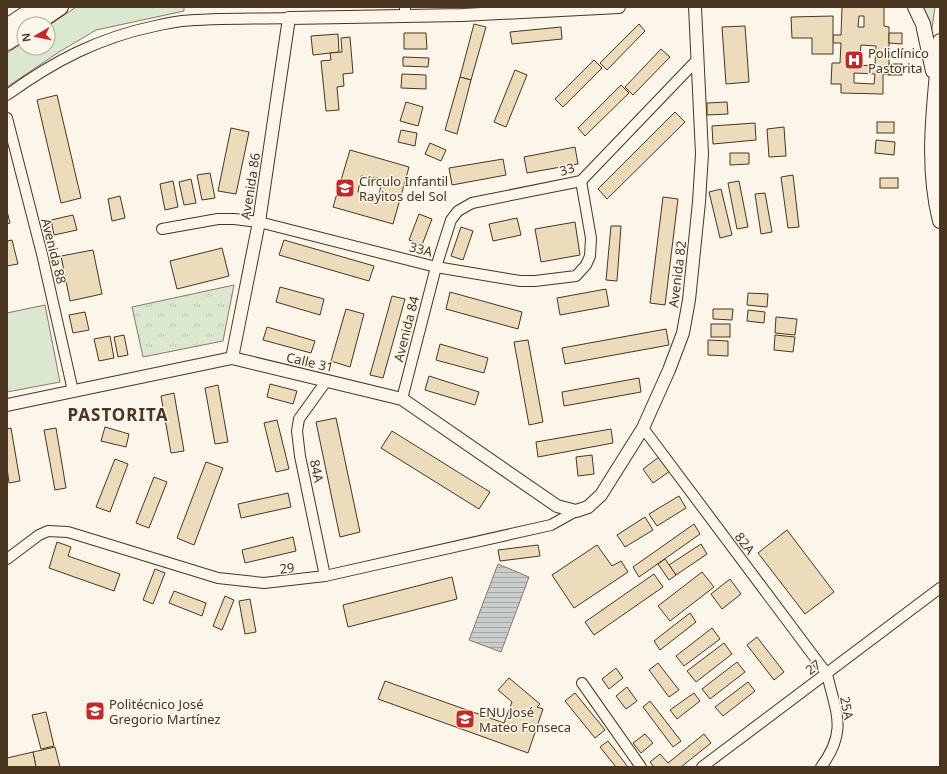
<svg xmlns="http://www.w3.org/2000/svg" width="947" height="774" viewBox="0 0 947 774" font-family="'Noto Sans',sans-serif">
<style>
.green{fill:#dce7d0;stroke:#887966}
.park{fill:url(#park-tufts);stroke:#887966}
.water{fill:url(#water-rules);stroke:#887966}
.building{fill:#ecdcbc;stroke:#4a3520;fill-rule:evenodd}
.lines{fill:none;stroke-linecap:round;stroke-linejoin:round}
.minor-casing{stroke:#4a3520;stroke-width:12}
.tertiary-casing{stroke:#4a3520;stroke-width:14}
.secondary-casing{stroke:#4a3520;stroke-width:16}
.trunk-casing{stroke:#4a3520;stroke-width:18}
.minor{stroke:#fbf6e9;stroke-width:10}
.tertiary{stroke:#fbf6e9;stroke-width:12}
.secondary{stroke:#fbf6e9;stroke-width:14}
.trunk{stroke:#fbf6e9;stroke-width:16}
.labels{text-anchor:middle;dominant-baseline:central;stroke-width:3;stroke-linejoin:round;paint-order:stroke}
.poi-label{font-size:13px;fill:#4a3520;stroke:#fbf6e9;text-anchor:start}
.street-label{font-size:13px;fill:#4a3520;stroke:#fbf6e9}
.district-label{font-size:17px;font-weight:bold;letter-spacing:1px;fill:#4a3520;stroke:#fbf6e9}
</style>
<defs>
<pattern id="park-tufts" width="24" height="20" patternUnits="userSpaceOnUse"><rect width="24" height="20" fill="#dce7d0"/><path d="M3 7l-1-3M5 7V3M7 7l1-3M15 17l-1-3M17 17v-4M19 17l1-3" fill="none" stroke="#bec7b2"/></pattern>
<pattern id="water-rules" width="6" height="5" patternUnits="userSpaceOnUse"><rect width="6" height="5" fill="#c9cecd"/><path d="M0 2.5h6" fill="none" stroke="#a5a8a6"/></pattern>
</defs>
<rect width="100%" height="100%" fill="#fbf6e9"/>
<g class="green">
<polygon points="76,7 184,7 184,11 96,30 59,52 7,87 7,53 24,42 24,48 48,48 48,26"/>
<polygon points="923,7 935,7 931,35 928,18"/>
<polygon points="45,305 60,382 7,392 7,313"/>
</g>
<polygon class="park" points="234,285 223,341 143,357 132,307"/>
<polygon class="water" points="498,564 529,577 501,652 469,640"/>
<g class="building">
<path d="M 842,7 L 884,7 L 884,26 L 889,27 L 889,75 L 883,74 L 883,94 L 841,93 L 841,84 L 831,84 L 832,63 L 840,63 L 841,43 L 833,43 L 833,35 L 841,35 ZM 859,16 L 864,16 L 864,27 L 858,27 ZM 861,45 L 876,46 L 875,66 L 859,65 ZM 854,73 L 875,74 L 874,84 L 854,83 Z"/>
<polygon points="833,16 833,54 812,54 812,38 792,38 791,17"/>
<polygon points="474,24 486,27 471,80 460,77"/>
<polygon points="639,24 645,31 607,70 600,63"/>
<polygon points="745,26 749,82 726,84 722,27"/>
<polygon points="561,27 562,39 512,44 510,32"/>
<polygon points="404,33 426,33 427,49 404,49"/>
<polygon points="889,33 902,33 902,44 889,43"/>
<polygon points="338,34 339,52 313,55 311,36"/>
<polygon points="350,37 353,73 343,74 344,86 337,87 339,110 326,111 321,61 331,60 330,53 342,52 341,38"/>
<polygon points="661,49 670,57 633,95 625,87"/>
<polygon points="403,57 429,58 428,67 403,66"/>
<polygon points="594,60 602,68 563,107 555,99"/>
<rect x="889" y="64" width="13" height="11"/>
<polygon points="515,70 527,75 506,127 494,122"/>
<polygon points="402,74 426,75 426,89 401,88"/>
<polygon points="460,77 471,80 457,134 445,130"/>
<polygon points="621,85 629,93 585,136 578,128"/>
<polygon points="57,95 81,198 61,203 37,100"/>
<polygon points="406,102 423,107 418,126 400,121"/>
<polygon points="727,102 728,114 707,115 707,103"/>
<polygon points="675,112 685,122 607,199 598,189"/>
<rect x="877" y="122" width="17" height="11"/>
<polygon points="755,123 756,140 713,144 712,126"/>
<polygon points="784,127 786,156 769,157 767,129"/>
<polygon points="231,128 249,132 236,194 218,191"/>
<polygon points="401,130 417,133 415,146 398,142"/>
<polygon points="876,140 895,142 894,155 875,153"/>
<polygon points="430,143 446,150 441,161 425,154"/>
<polygon points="575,147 578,164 527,173 524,157"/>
<path d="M 350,150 L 409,167 L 393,224 L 333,207 ZM 361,176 L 382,179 L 379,196 L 358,192 Z"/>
<polygon points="730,153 749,153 749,164 730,165"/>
<polygon points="503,159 506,175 452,185 449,168"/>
<polygon points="210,173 215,198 202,200 197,175"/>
<polygon points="793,175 799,227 788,228 781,177"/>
<rect x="880" y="178" width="18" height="10"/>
<polygon points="191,179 196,203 184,205 179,182"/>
<polygon points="173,181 178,207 165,210 160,184"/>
<polygon points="739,181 748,227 737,229 728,183"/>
<polygon points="721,189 732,235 720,238 709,192"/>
<polygon points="765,193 772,232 761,234 755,194"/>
<polygon points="120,196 125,218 112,221 108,199"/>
<polygon points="663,197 678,199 665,305 650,303"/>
<polygon points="7,211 10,223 7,224"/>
<polygon points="419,214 432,219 422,245 409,240"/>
<polygon points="73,215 77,230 54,235 51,220"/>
<polygon points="517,218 521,235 493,241 489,224"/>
<polygon points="575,222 580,255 541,262 535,229"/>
<polygon points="611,226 621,226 617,281 606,280"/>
<polygon points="461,227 473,231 463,260 451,256"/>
<polygon points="12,240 18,264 7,266 7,241"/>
<polygon points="284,240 374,266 369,281 279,255"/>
<polygon points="222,248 229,276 177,289 170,261"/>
<polygon points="93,250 102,294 70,301 61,256"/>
<polygon points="280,287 324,299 320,315 276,302"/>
<polygon points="606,289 609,306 560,315 557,298"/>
<polygon points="450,292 522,312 518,329 446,309"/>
<polygon points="748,293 768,294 767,307 747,305"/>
<polygon points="392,296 405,299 383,378 370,375"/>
<polygon points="346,309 364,314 350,367 331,361"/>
<polygon points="713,309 733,309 732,320 713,319"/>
<polygon points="748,310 765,312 764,323 747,321"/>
<polygon points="85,312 89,330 73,333 69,315"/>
<polygon points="776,317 797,319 795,335 775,333"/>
<rect x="711" y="324" width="19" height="13"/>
<polygon points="267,327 315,341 311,353 263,340"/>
<polygon points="666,329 669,345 565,364 562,348"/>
<polygon points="124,335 128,355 118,357 114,337"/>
<polygon points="775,335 795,337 793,352 774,350"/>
<polygon points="110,336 114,358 99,361 94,339"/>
<polygon points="528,340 543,422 529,425 514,342"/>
<polygon points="708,340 728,341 728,356 708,355"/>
<polygon points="440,344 488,358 484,373 436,360"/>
<polygon points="429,376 479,392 475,405 425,390"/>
<polygon points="639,378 641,392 564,406 562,392"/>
<polygon points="270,384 297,391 293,404 267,397"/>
<polygon points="218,385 228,442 215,444 205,388"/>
<polygon points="174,393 184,451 171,453 161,396"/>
<polygon points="336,418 360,532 340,537 316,422"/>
<polygon points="277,420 289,469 276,472 264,423"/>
<polygon points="105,427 129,434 126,447 101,441"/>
<polygon points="11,428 20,481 9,483 7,468 7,429"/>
<polygon points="56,428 66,488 55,490 44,430"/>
<polygon points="611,429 613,443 538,457 536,442"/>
<polygon points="392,431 490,492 479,509 381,448"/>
<polygon points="592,455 594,474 578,476 576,457"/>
<polygon points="659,457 670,471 653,483 643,469"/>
<polygon points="115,459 128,464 110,512 96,507"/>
<polygon points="206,462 223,468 194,545 177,538"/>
<polygon points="154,477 167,482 149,528 136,523"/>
<polygon points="288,493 291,507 241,518 238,504"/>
<polygon points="679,496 686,508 657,526 649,514"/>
<polygon points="645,517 653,530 625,547 617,535"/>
<polygon points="694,524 700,534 639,577 633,567"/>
<polygon points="787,530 834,592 805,614 758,553"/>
<polygon points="293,537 296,551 245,563 242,550"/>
<polygon points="57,542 71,547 68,556 120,574 114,591 49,568"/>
<polygon points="701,544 707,554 676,575 669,565"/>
<polygon points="538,545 540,556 500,561 498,550"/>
<polygon points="597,545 612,566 621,561 628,572 574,608 552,575"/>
<polygon points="665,559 676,575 669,580 658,564"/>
<polygon points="155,569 165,573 153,604 143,600"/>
<polygon points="702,572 714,587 670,621 658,606"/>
<polygon points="654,574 663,587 594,635 585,622"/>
<polygon points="452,577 457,599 348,627 343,605"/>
<polygon points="730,579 741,594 722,609 711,594"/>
<polygon points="174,591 206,603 202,616 169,603"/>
<polygon points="225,596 234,600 222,630 213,626"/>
<polygon points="250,599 256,632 245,634 239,601"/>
<polygon points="690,613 696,622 660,650 654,641"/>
<polygon points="712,628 720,639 684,666 676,656"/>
<polygon points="757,637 784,672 774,680 747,645"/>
<polygon points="724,643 732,654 696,682 687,671"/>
<polygon points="737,662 745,672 710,699 702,689"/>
<polygon points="658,663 679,690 669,697 649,670"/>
<polygon points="616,668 623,678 609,689 602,679"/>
<polygon points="509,678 540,704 537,707 543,709 528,753 378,699 385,681 504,723 512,702 498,690"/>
<polygon points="748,682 755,691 723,716 715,707"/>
<polygon points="627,687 637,701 626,709 616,696"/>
<polygon points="575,693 605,730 595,738 565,701"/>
<polygon points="694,693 700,701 677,719 670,710"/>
<polygon points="650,701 681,741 673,747 643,707"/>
<polygon points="46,712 54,746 41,749 32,715"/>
<polygon points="645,734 653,743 641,753 633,743"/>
<polygon points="704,734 711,743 681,767 654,767 650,762 660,754 668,763"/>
<polygon points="608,741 628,767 616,767 600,747"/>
<polygon points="55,747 60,767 36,767 33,752"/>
<polygon points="33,752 36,767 7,767 7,758"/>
</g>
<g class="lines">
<g class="minor-casing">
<g id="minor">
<polyline points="405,7 405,15"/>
<path d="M 7,95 C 54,61 98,38 155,26 C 164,24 173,22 182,21 C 217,18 254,19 289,18"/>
<polyline points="7,118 42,254 73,391"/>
<polyline points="162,229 218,219 234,219 259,222 436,267 520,281 535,281 576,276 586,265 590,256 591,238 581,181"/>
<polyline points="402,399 436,267 451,220 458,211 472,203 581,181 698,59"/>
<path d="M 643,428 L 827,674 C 836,713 848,731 821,767"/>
<polyline points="7,559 39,535 48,531 68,532 218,578 264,583 325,576 551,525 576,511"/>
<polyline points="325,576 300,456 297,431 299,419 327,380"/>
<polyline points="582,683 641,767"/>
<polyline points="702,767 940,588"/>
</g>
</g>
<g class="tertiary-casing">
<g id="tertiary">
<polyline points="232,358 259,222 289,18 462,15 619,7"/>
<polyline points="7,405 232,358 402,399 557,506 576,511 588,507 601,495 643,428 669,370 683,333 689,300 699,202 702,154 695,7"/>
</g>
</g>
<g class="secondary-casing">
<g id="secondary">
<polyline points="915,7 923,24 933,71"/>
<path d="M 940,41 C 935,101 925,162 940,221"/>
</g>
</g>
<g class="trunk-casing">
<g id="trunk">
<polyline points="35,24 60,7"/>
<polyline points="7,27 37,7"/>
<polyline points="7,42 24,31"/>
</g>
</g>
<use href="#minor" class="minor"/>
<use href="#tertiary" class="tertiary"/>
<use href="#secondary" class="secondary"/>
<use href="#trunk" class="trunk"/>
</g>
<defs>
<g id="hospital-square" transform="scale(1)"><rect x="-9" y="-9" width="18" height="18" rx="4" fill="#c62828" stroke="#fbf6e9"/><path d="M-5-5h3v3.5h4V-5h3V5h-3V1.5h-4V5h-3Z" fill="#fff"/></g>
<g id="school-square" transform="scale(1)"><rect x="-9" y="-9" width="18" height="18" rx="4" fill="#c62828" stroke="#fbf6e9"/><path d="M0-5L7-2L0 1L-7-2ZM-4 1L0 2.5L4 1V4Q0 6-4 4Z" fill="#fff"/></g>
</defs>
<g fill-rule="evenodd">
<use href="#hospital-square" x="854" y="60"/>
<use href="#school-square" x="345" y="188"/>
<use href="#school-square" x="95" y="711"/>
<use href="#school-square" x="465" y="719"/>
</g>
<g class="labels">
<g class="poi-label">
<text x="868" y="53">Policlínico<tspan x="868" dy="15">Pastorita</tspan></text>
<text x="359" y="181">Círculo Infantil<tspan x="359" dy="15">Rayitos del Sol</tspan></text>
<text x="109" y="704">Politécnico José<tspan x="109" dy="15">Gregorio Martínez</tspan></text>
<text x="479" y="712">ENU José<tspan x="479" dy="15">Mateo Fonseca</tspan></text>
</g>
<g class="street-label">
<text transform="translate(567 169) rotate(-17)">33</text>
<text transform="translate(250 186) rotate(-81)">Avenida 86</text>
<text transform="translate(421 249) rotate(14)">33A</text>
<text transform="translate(54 251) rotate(76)">Avenida 88</text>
<text transform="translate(677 274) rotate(-83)">Avenida 82</text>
<text transform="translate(406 329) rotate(-76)">Avenida 84</text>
<text transform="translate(310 362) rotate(13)">Calle 31</text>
<text transform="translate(317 471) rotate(78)">84A</text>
<text transform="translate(745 543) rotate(53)">82A</text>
<text transform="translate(287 568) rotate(-7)">29</text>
<text transform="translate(813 667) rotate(-37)">27</text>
<text transform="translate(847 708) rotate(79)">25A</text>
</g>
<g class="district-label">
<text x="118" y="414">PASTORITA</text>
</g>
</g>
<rect width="947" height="774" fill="none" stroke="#4a3520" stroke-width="16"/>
<g transform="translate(36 36) rotate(261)"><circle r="19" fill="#fbf6e9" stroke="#b4a999"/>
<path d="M0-3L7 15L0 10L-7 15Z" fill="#c62828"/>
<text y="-6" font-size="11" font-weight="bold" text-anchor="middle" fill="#4a3520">N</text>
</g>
</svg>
